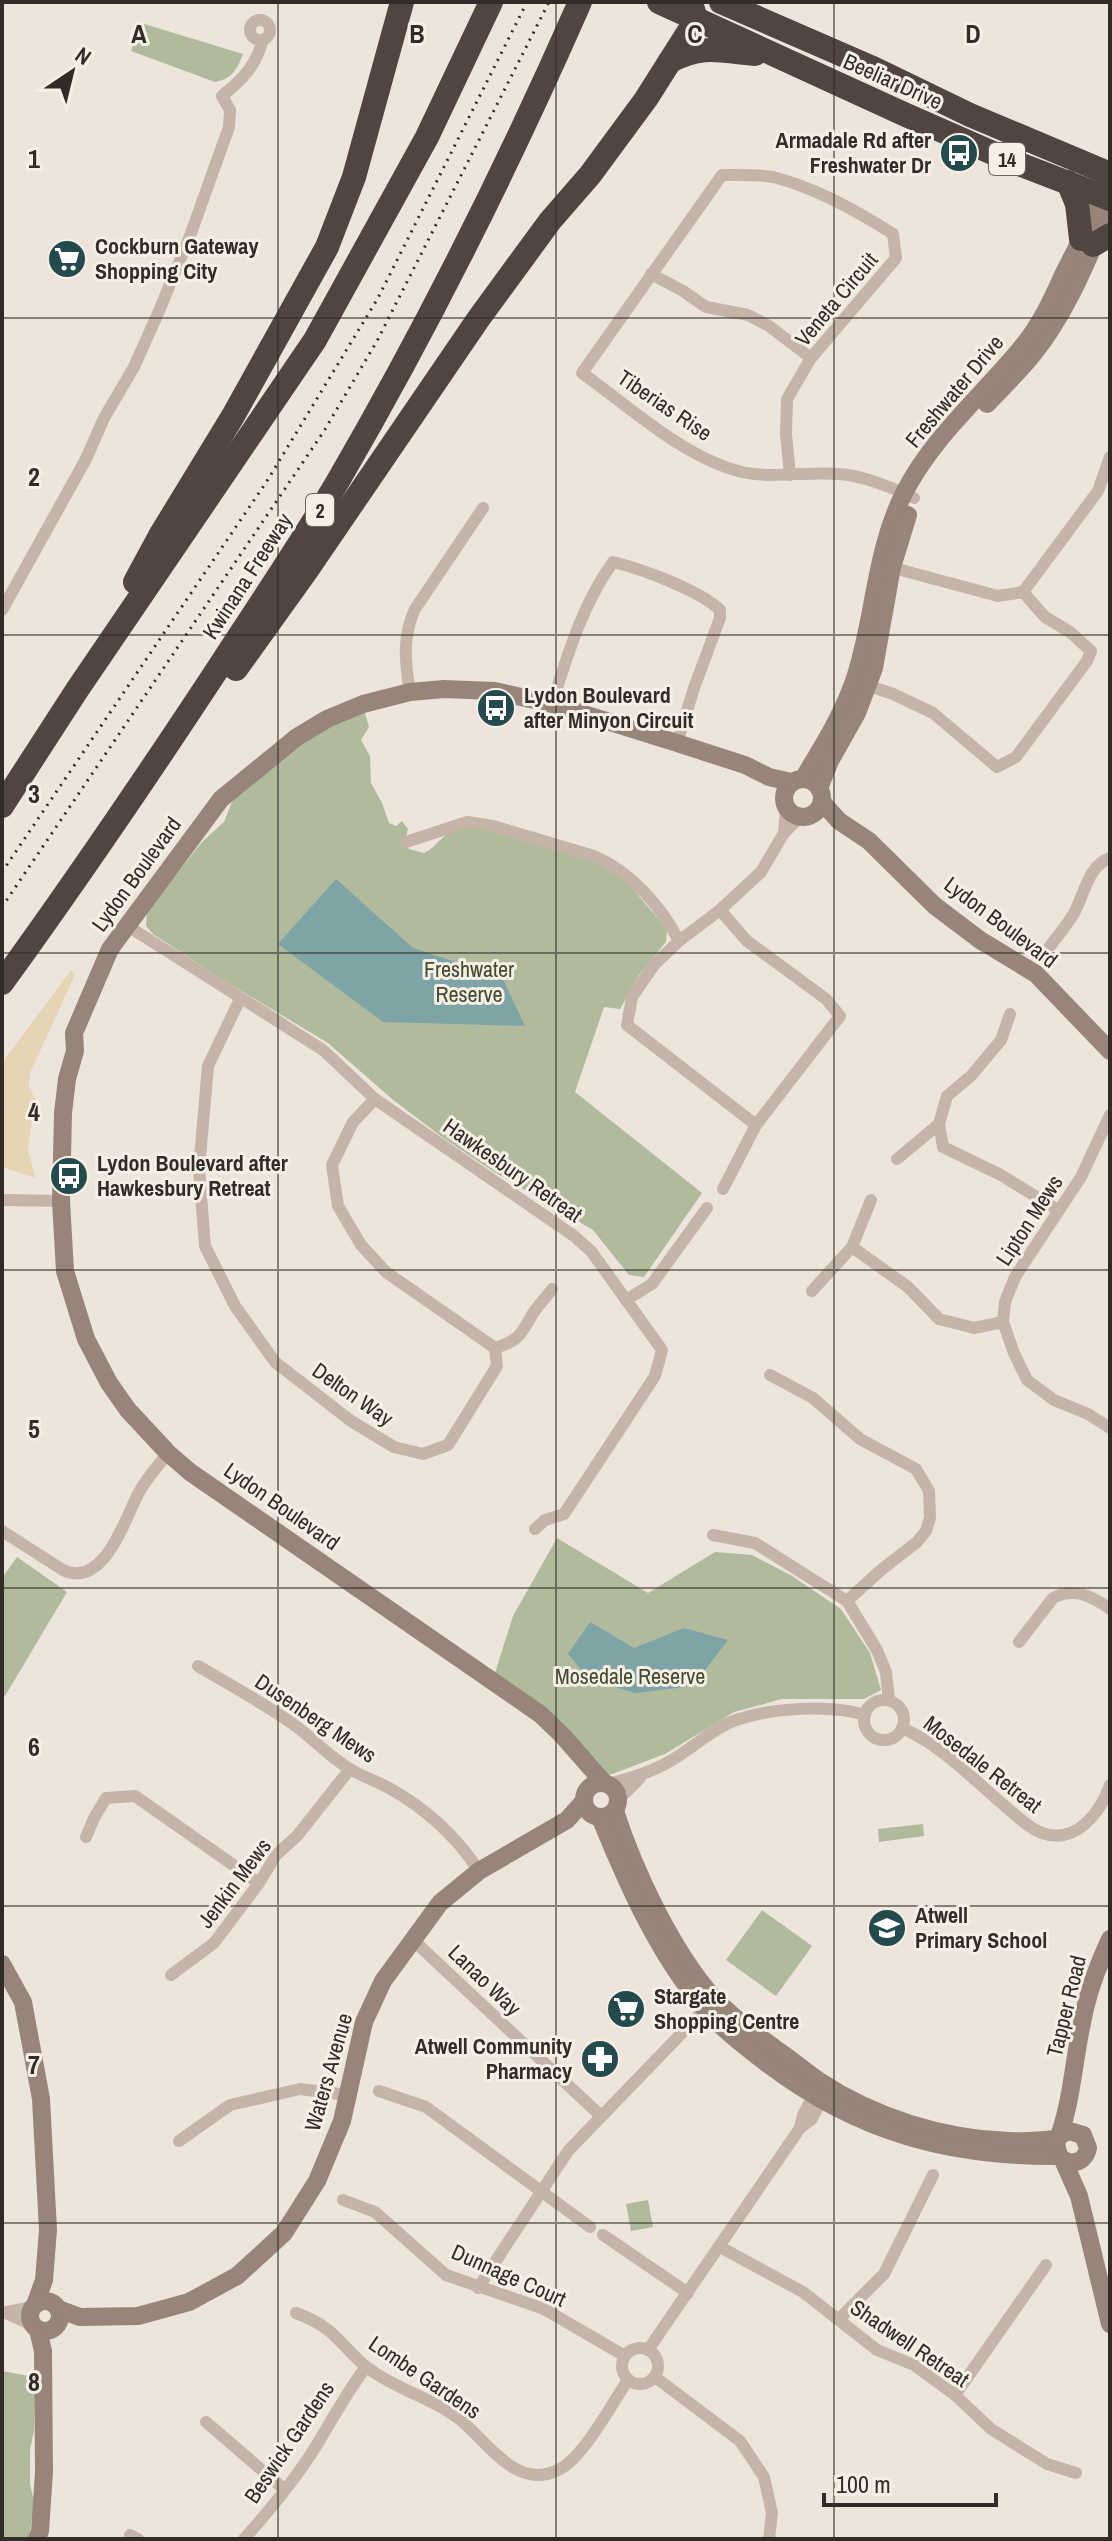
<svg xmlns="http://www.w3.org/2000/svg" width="1112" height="2541" viewBox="0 0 1112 2541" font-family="'Archivo Narrow',sans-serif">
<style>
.green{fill:#b0ba9d}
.sand{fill:#e5d5b5}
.water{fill:#7ea4a6}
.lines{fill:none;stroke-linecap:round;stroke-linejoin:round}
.street{stroke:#c4b5a8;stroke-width:12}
.secondary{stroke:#97857a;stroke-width:18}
.highway{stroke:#514540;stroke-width:24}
.rail{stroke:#322b27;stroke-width:3;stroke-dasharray:2 6;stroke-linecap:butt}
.grid{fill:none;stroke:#322b27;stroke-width:2;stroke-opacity:0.55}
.labels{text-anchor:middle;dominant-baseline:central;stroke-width:6;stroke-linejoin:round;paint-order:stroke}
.shield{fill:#f6efe6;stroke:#6d6660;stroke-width:2}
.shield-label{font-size:20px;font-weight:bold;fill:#322b27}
.street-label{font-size:22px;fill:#322b27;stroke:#f6efe6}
.poi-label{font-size:22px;font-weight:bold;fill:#322b27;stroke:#f6efe6;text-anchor:start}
.park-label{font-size:22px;fill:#414c2f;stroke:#f6efe6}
.grid-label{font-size:26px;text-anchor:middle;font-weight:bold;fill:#322b27;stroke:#f6efe6;stroke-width:6;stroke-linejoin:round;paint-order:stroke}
</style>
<rect width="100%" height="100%" fill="#ede5db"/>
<g class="green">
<path d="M 141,23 L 243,54 C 238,68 232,79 215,82 L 131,51 Z"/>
<path d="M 364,710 L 369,727 L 361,740 L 370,756 L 371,783 L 382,803 L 389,823 L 396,826 L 402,821 L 408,829 L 405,841 L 409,849 L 424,853 C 431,850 434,846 439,841 C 451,828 466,827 482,828 L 594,861 L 626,881 L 667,929 L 666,942 L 639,975 L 620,1009 L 604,1007 L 575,1092 L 702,1193 L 644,1277 L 629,1275 L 593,1230 L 491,1170 L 442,1137 L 392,1099 L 328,1043 L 223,980 L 153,934 L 146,926 L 147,911 L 202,842 L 224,822 L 232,802 L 238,793 L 307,737 Z"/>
<polygon points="557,1538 648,1593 715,1552 752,1555 792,1576 841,1609 870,1653 881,1690 864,1699 782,1699 734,1712 665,1754 607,1776 495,1673 513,1616"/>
<polygon points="17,1557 67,1592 5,1696 2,1693 2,1578"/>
<polygon points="923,1824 924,1836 879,1842 878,1829"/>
<polygon points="762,1910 812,1946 776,1996 726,1960"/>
<polygon points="648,2200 653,2227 631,2231 626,2204"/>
<polygon points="2,2371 35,2377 34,2430 30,2450 30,2484 34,2502 29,2539 2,2539"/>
</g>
<polygon class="sand" points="71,970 75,975 30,1073 29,1087 35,1099 28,1149 35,1178 2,1167 2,1063"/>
<g class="water">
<polygon points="336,879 413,948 502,977 525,1026 383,1022 278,944"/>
<polygon points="590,1622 634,1648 684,1628 728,1640 693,1686 635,1693 589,1679 568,1654"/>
</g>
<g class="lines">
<g class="street">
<circle cx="260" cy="30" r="10"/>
<polyline points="651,274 683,291 706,307 748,315 769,326 811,358"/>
<path d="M 790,475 L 786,434 L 787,399 L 811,358 L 896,258 L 893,234 C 856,210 816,188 773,177 C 757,174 738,175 722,175 L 582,373 C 630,407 684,458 742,472 C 773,479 807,471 839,474 C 861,475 894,488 914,498"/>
<polyline points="1023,592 1098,491 1110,457"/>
<path d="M 2,610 L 86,459 L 104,418 L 134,367 L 159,311 L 190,236 L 229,127 L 230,110 L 222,96 C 243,79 255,67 263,40"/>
<polyline points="860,683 893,694 933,713 997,767 1016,757 1087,661 1091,651 1070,632 1045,617 1023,592 998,596 886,566"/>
<path d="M 410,692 C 405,662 402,637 415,609 L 483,508"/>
<path d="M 552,704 C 568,654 582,605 613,562 C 642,569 699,590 720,610 L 720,618 L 694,688 L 677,743"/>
<polyline points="784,833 786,808"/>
<path d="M 406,842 L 467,822 L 493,826 L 594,856 C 630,871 661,906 679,941"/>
<polyline points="720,910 747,941 826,999 840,1016 756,1125 627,1025 632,997 654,965 679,941 720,910 761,872 784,833 800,817"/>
<polyline points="126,925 323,1050 375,1099 574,1236 591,1251 662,1350 655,1376 564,1514 545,1520 535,1529"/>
<path d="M 1050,946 C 1058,936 1066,926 1073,915 C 1084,897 1087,866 1110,858"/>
<polyline points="240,999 208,1066 199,1169 205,1246 235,1306 275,1362 351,1421 394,1447 423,1454 448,1445 497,1366 495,1348 386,1272 361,1245 338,1206 332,1165 353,1122 375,1099"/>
<polyline points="1010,1014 1001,1040 971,1076 947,1096 939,1124 943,1147 1001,1175 1058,1210"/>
<polyline points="1110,1115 1081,1177 1015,1277 1005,1302 1003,1322 1014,1353 1027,1380 1054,1400 1088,1414 1110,1428"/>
<polyline points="897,1159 939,1124"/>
<polyline points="723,1189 756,1125"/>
<polyline points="2,1200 61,1201"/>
<polyline points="852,1247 908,1287 939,1319 974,1328 1003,1322"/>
<polyline points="812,1291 852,1247 871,1200"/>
<polyline points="626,1300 652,1284 707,1208"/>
<path d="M 495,1348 C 518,1341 521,1335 532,1315 C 537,1306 546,1298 552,1289"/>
<polyline points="770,1375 813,1398 860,1439 916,1469 929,1491 930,1518 926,1531 917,1542 881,1570 847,1601"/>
<path d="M 2,1531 L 63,1570 C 103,1589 124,1522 138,1494 C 146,1479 157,1467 168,1453"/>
<polyline points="713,1535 755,1543 847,1601 877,1650 886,1672 889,1700"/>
<path d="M 1019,1642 L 1053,1598 C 1074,1587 1092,1596 1110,1609"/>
<path d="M 198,1666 C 230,1685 262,1702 293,1724 C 313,1738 329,1757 350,1769 C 363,1777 377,1781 389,1788 C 425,1808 456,1836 479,1871"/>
<circle cx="884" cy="1720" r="20"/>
<path d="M 902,1728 C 941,1745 974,1780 1006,1807 C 1017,1816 1028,1828 1042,1833 C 1076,1845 1100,1813 1110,1785"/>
<path d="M 608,1784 C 631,1778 652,1772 672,1760 C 691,1749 715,1727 736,1720 C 771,1708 830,1704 865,1715"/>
<polyline points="619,1799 640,1778"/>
<polyline points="86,1837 94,1818 106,1798 135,1796 259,1883"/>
<polyline points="412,1939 601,2116"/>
<polyline points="171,1975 214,1943 259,1883 276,1855 297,1836 350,1769"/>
<polyline points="379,2091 426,2107 590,2227"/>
<polyline points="800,2128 811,2120 826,2093"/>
<polyline points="179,2141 230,2105 300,2089 348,2095"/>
<polyline points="343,2200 375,2212 446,2275 544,2309 625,2356"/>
<polyline points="603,2235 688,2293"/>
<polyline points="720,2247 803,2292 877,2350 914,2365 955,2395 991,2429 1047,2464 1076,2473"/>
<polyline points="478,2288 568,2151 708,2006"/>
<polyline points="2,2313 33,2307"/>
<polyline points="6,2313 32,2325"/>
<path d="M 296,2313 C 307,2317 318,2322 328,2330 C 342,2341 353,2357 368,2368 C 395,2389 430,2397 458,2418 C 487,2440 515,2491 558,2470 C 583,2459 612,2403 628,2380"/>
<polyline points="839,2319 884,2274 933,2175"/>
<circle cx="640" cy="2366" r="18"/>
<polyline points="648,2350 800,2128 803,2115 817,2088"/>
<polyline points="655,2377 740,2441 764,2477 772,2513 769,2539"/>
<polyline points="955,2395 1046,2265"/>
<polyline points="206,2422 285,2490"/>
<polyline points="130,2535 138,2539"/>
<path d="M 244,2539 C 269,2511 293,2482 313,2451 C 331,2422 346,2393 366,2367"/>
</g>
<g class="secondary">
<path d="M 987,404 C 1003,387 1020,371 1034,353 C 1068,311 1088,258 1110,208"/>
<circle cx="803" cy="798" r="19"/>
<path d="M 803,779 C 822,747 842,716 854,681 C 875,619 874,553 904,493 C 934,435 982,396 1022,347 C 1041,324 1052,299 1064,273 C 1079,244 1093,214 1105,184"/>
<polyline points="819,788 830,761 857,713 874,668 892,567 908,515"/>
<polyline points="822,802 839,821 869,841 935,906 980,940 1036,974 1110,1051"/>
<polyline points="604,1783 562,1735 540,1714 190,1472 168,1453 128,1410 109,1383 86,1339 65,1271 61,1201 63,1113 67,1079 75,1051 74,1033 110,949 221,799 297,737 327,719 363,704 410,692 444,689 495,691 552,704 677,743 745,765 769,777 791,782"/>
<circle cx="601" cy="1800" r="17"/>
<path d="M 615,1811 C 634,1870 672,1951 714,1998 C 733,2018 758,2036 780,2052 C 793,2061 806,2072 819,2081 C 873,2117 944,2139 1009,2141 C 1025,2142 1041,2140 1057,2139"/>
<path d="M 600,1817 C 627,1883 657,1953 705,2009 C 723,2030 747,2048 769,2065 C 858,2132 948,2157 1059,2156"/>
<polyline points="2,1964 23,2002 41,2099 48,2230 44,2280 35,2305"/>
<path d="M 1060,2135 L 1069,2131 L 1083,2135 L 1088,2148 C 1085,2163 1070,2167 1059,2156 L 1056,2144 C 1071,2108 1073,2066 1081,2028 C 1086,1997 1097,1967 1110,1939"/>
<polyline points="1063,2160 1079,2196 1110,2324"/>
<circle cx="45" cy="2316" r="15"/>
<polyline points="58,2309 80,2317 138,2316 189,2302 237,2276 284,2233 317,2181 342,2121 364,2022 383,1981 440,1903 479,1871 567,1820 584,1801"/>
<polyline points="37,2539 40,2531 44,2472 43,2351 38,2330"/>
</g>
<g class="highway">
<polyline points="659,2 906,115 1011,161 1110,199"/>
<polyline points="721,2 875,69 970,115 1110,174"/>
<path d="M 670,61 C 705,44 718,51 755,54"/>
<polyline points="1068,182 1077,204 1081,239"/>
<polyline points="1093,245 1110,235"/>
<polyline points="135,582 161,534 233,416 327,247 354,177 402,2"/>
<polyline points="236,669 307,570 479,318 550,221 590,175 646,99 696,20 691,2"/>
<polyline points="2,806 77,690 315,340 427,137 491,2"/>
<path d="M 2,983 C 78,878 150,772 221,664 C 260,604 301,544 338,481 C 428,326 508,166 580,2"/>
</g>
<g class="rail">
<polyline points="2,872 267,481 378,298 527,2"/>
<polyline points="2,907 324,431 377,341 549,2"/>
</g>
</g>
<path class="grid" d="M 278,2 L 278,2539M 556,2 L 556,2539M 834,2 L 834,2539M 2,318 L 1110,318M 2,635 L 1110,635M 2,953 L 1110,953M 2,1270 L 1110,1270M 2,1588 L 1110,1588M 2,1906 L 1110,1906M 2,2223 L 1110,2223"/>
<defs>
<g id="bus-disc" transform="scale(2)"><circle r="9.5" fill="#234a4d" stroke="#f6efe6"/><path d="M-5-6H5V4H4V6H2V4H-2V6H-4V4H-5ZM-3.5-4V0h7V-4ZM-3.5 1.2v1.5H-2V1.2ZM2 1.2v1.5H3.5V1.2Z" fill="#fff"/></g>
<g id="supermarket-disc" transform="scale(2)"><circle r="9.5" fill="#234a4d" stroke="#f6efe6"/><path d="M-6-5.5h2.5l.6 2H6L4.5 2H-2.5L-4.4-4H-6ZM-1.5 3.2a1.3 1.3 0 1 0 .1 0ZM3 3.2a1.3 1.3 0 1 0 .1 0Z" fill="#fff"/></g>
<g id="school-disc" transform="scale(2)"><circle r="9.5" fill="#234a4d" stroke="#f6efe6"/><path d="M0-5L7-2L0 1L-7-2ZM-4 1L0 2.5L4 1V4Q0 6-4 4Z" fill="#fff"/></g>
<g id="pharmacy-disc" transform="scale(2)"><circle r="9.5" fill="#234a4d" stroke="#f6efe6"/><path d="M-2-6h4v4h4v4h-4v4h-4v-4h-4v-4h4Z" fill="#fff"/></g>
</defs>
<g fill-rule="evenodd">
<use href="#bus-disc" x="959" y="153"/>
<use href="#supermarket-disc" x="67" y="259"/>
<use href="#bus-disc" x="496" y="708"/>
<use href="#bus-disc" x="69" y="1176"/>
<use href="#school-disc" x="887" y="1928"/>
<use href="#supermarket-disc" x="626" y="2009"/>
<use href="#pharmacy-disc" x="600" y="2059"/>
</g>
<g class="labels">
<g class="shield">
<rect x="989" y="143" width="36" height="32" rx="6"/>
<rect x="306" y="494" width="28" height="32" rx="6"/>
</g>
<g class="shield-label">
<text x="1007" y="159">14</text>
<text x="320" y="510">2</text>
</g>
<g class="street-label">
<text transform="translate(893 81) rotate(24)">Beeliar Drive</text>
<text transform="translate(836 299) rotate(-50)">Veneta Circuit</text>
<text transform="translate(954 391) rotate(-50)">Freshwater Drive</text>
<text transform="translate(665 405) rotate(34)">Tiberias Rise</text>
<text transform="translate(247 576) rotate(-57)">Kwinana Freeway</text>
<text transform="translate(136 874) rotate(-54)">Lydon Boulevard</text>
<text transform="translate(1001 922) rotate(37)">Lydon Boulevard</text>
<text transform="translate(513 1170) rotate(35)">Hawkesbury Retreat</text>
<text transform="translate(1029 1220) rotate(-57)">Lipton Mews</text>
<text transform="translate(353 1394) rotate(35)">Delton Way</text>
<text transform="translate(282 1506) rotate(35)">Lydon Boulevard</text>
<text transform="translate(316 1718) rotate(34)">Dusenberg Mews</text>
<text transform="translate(983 1764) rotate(38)">Mosedale Retreat</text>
<text transform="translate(234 1883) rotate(-53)">Jenkin Mews</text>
<text transform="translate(485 1980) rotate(44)">Lanao Way</text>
<text transform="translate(1066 2006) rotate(-76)">Tapper Road</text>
<text transform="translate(328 2072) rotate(-74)">Waters Avenue</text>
<text transform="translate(509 2275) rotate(24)">Dunnage Court</text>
<text transform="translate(910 2343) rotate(34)">Shadwell Retreat</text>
<text transform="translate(425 2377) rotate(34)">Lombe Gardens</text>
<text transform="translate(289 2442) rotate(-56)">Beswick Gardens</text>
</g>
<g class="poi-label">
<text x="931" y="140" text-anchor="end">Armadale Rd after<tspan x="931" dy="25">Freshwater Dr</tspan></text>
<text x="95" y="246">Cockburn Gateway<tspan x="95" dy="25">Shopping City</tspan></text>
<text x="524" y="695">Lydon Boulevard<tspan x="524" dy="25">after Minyon Circuit</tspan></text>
<text x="97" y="1163">Lydon Boulevard after<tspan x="97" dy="25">Hawkesbury Retreat</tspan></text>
<text x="915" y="1915">Atwell<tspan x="915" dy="25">Primary School</tspan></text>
<text x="654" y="1996">Stargate<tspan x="654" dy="25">Shopping Centre</tspan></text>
<text x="572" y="2046" text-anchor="end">Atwell Community<tspan x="572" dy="25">Pharmacy</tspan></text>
</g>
<g class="park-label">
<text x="469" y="969">Freshwater<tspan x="469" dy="25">Reserve</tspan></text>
<text x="630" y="1676">Mosedale Reserve</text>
</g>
</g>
<g class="grid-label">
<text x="139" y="43">A</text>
<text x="417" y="43">B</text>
<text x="695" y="43">C</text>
<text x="973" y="43">D</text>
<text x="34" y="168">1</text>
<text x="34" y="486">2</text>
<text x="34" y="803">3</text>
<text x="34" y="1121">4</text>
<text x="34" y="1438">5</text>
<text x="34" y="1756">6</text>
<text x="34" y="2074">7</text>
<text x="34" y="2391">8</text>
</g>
<rect width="1112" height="2541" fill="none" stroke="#322b27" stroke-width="8"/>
<g transform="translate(72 72) rotate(35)" stroke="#f6efe6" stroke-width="6" paint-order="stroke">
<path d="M0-6L14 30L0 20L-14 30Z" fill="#322b27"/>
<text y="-12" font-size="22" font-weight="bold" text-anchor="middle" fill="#322b27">N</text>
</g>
<path d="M824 2493v12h172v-12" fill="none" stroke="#322b27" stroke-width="4"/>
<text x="836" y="2493" font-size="24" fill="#322b27" stroke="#f6efe6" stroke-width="6" paint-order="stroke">100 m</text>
</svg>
